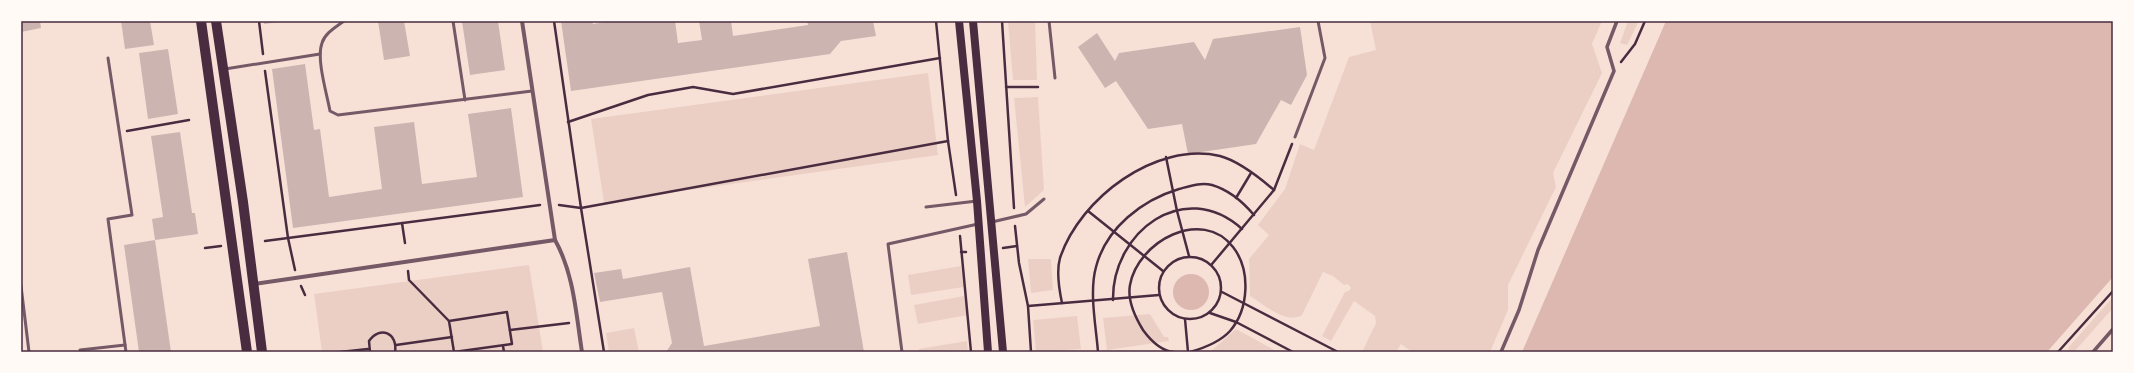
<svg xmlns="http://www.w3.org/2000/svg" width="2134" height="373" viewBox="0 0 2134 373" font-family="'Golos Text',sans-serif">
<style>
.green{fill:#ebcfc5}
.water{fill:#dcb8b0}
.building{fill:#ccb4b1}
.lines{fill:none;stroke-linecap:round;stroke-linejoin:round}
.path{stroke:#4a2c40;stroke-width:2.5}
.service{stroke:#755966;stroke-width:3}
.pedestrian{stroke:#755966;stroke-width:3.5}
.minor{stroke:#755966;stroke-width:4}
.secondary{stroke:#4a2c40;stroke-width:8}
.primary{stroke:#4a2c40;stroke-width:10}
.neatline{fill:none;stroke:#4a2c40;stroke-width:1.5}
</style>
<rect width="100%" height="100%" fill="#f7e1d7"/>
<g class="green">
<polygon points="1008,21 1035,21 1037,80 1013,80"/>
<path d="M 1370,21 L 1602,21 L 1592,44 L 1602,73 L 1553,173 L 1556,187 L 1508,285 L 1508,310 L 1490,352 L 1412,352 L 1401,344 L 1396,352 L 1362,352 L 1376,323 L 1375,316 L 1354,301 L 1331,341 L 1322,336 L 1345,292 L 1349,291 L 1351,288 L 1348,284 L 1344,285 L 1333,276 L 1323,272 L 1302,315 C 1287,325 1263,304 1250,296 L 1249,259 L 1269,235 L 1258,225 L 1285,189 L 1300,144 L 1314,150 L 1349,57 L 1376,50 Z"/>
<polygon points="1628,21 1639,21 1627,45 1620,43"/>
<polygon points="928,73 938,155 604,202 591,119"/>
<polygon points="1038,97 1044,190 1025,207 1014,98"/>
<polygon points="1028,259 1051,259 1053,290 1031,293"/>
<polygon points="529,265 543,352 322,352 314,294"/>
<polygon points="961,266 964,287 911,295 908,275"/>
<polygon points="964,296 968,315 918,324 914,305"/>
<polygon points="2113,297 2113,308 2074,352 2070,352 2068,348"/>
<polygon points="1150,314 1164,337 1168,337 1169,341 1107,350 1103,318"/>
<polygon points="1077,316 1081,349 1036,352 1033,320"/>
<polygon points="634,328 639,352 609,352 606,333"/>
<polygon points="1236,329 1276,351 1277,352 1210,352"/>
<polygon points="967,341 968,352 919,352 919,349"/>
</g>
<g class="water">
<polygon points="1666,21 2113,21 2113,277 2047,352 1522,352"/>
<circle cx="1191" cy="292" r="18"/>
</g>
<g class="building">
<polygon points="21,21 40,21 41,28 21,32"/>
<polygon points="121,21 150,21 154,45 125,49"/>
<polygon points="264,21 280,21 280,22 264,24"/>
<polygon points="378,21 404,21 410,56 384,60"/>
<polygon points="462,21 498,21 505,70 470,75"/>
<polygon points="561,21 592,21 593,24 612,21 675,21 678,43 702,40 699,21 731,21 733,36 808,25 807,21 873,21 876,36 841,41 830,54 571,91"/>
<polygon points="1300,27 1307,75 1291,105 1281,100 1256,144 1188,154 1182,124 1148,129 1116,81 1105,88 1078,47 1097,33 1115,61 1119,53 1194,42 1205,60 1213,39"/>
<polygon points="168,49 178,114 148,119 139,53"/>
<polygon points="305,64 314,130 320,129 329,197 382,189 374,127 414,122 422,184 477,177 468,114 511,108 523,197 293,228 272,69"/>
<polygon points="180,132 192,213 195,213 198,234 155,240 152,219 163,217 151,136"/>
<polygon points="155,240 171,352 139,352 124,245"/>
<polygon points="847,252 864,352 666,352 672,343 662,292 600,302 594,273 621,269 623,279 690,267 704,346 820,326 808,259"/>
</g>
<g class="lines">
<g class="path">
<polyline points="259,21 263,54"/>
<polyline points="554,21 581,208 604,352"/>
<polyline points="936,21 948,141 956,195"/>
<polyline points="1002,21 1014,208"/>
<polyline points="1621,62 1635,44 1645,21"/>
<polyline points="265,71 288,238 295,270"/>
<polyline points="1006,87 1038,87"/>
<polyline points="568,122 648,95 693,87 733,94 940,58"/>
<polyline points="127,131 189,120"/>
<polyline points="1166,157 1177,211 1189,256"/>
<polyline points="1236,198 1251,173"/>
<polyline points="559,205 581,208 948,141"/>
<polyline points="1088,211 1163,271"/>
<polyline points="402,223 405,243"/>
<polyline points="1015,226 1019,263 1028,306 1031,352"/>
<polyline points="960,236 971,352"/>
<polyline points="265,241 540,205"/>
<polyline points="205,248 221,246"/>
<polyline points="1003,248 1017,246"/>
<polyline points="961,252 966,252"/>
<circle cx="1190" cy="288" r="31"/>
<polyline points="1212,264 1274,190 1292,144"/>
<polyline points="408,271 409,280 449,321"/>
<polyline points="301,286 305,295"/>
<polyline points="1222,292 1338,352"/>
<path d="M 1113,300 C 1112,232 1184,177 1242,229"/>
<path d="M 1062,303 C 1059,289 1056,272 1060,258 C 1080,198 1156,141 1220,156 C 1239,161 1260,178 1274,190"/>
<polyline points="1028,306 1159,295"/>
<polygon points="507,312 512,344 454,352 449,321"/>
<polyline points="1210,313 1236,322 1293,352"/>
<polyline points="1185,319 1188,352"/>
<polyline points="510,330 569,323"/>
<polyline points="396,345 452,337"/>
<polyline points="503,346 504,352"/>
<polyline points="340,352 368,349"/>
<path d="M 370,352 L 369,341 C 380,325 398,333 395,352"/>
<path d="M 1098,352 C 1096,326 1089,292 1096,267 C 1106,228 1142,200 1179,189 C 1190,186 1201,182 1212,185 C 1229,190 1243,202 1254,215"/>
<path d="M 1174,352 C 1161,351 1151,341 1143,330 C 1135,317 1127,301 1130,285 C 1138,241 1202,207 1233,247 C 1251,270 1249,309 1230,331 C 1220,342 1204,348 1190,352"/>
<polyline points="2058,352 2113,291"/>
</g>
<g class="service">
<path d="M 344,21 C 336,27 325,33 322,43 C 316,59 327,94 330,111 L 338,115 L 532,91"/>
<polyline points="453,21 465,100"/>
<polyline points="1049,21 1055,78"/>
<polyline points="108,58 132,215 108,219 126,352"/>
<polyline points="225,69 320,54"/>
<polyline points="1295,137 1325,58 1318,21"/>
<polyline points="926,207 977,201"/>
<polyline points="992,222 1026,214 1044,199"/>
<polyline points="21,286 29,352"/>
<polyline points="80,350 125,345"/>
<polyline points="902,352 888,244 978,224"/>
</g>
<g class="pedestrian">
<polyline points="1501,352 1519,310 1538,250 1614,71 1607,47 1617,21"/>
<polyline points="2093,352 2113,329"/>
</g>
<g class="minor">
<path d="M 522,21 L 555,240 C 574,274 576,314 582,352"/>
<polyline points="254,284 555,240"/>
</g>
<g class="secondary">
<polyline points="959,21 977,201 988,352"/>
<polyline points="973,21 1003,352"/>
</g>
<g class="primary">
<polyline points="201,21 247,352"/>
<polyline points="216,21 243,202 262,352"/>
</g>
</g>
<rect width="2134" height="373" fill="none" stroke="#fffaf5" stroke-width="44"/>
<rect x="22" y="22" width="2090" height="329" class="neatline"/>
</svg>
